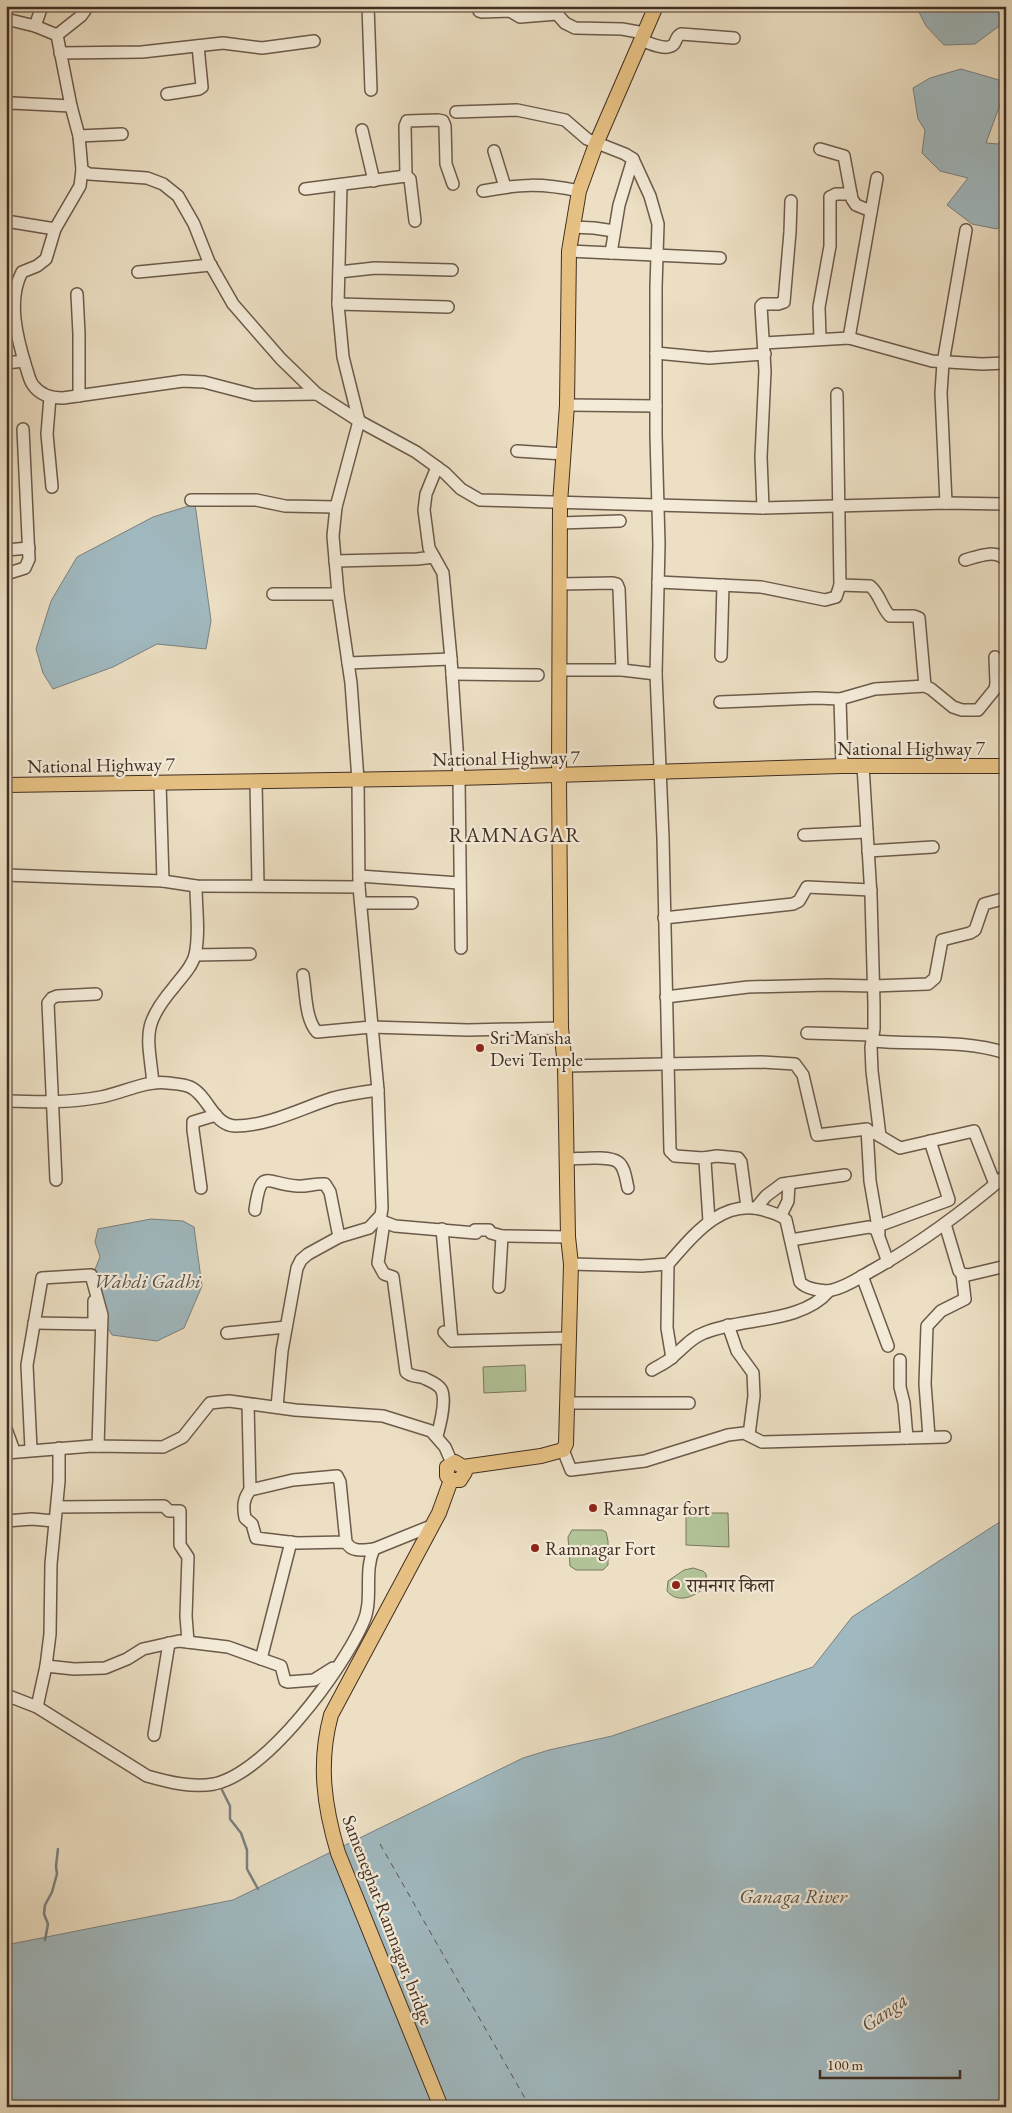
<svg xmlns="http://www.w3.org/2000/svg" width="1012" height="2113" viewBox="0 0 1012 2113" font-family="'EB Garamond','Noto Serif Devanagari',serif">
<style>
.green{fill:#b2c398;stroke:#7a785d}
.water{fill:#a0b9c0;stroke:#7a8181}
.lines{fill:none;stroke-linecap:round;stroke-linejoin:round}
.stream{stroke:#7a8181;stroke-width:2.5}
.ferry{stroke:#59514a;stroke-width:1;stroke-dasharray:6 5;stroke-linecap:butt}
.minor-casing{stroke:#6c5a4a;stroke-width:14}
.major-casing{stroke:#412e22;stroke-width:16}
.minor{stroke:#f3ead8;stroke-width:11}
.major{stroke:#e6c082;stroke-width:14}
.poi-dot{fill:#8f2418;stroke:#f3ead8;stroke-width:2}
.labels{text-anchor:middle;dominant-baseline:central;stroke-width:4.5;stroke-linejoin:round;paint-order:stroke}
.street-label{font-size:19px;fill:#412e22;stroke:#f3ead8}
.poi-label{font-size:19px;fill:#412e22;stroke:#f3ead8;text-anchor:start}
.water-label{font-size:20px;font-style:italic;fill:#59514a;stroke:#f3ead8}
.quarter-label{font-size:21px;letter-spacing:1px;fill:#412e22;stroke:#f3ead8}
</style>
<rect width="100%" height="100%" fill="#ecdfc3"/>
<filter id="stains"><feTurbulence type="fractalNoise" baseFrequency=".004" numOctaves="4"/><feColorMatrix values="0 0 0 0 .2 0 0 0 0 .09 0 0 0 0 .02 0 0 0 .5 -.17"/></filter>
<radialGradient id="worn" r=".72"><stop offset=".6" stop-color="#630" stop-opacity="0"/><stop offset="1" stop-color="#630" stop-opacity=".3"/></radialGradient>
<g class="green">
<polygon points="525,1365 526,1391 484,1393 483,1367"/>
<polygon points="686,1513 728,1513 729,1547 686,1545"/>
<polygon points="572,1530 602,1530 606,1532 608,1541 608,1565 603,1570 576,1570 570,1566 568,1537"/>
<path d="M 693,1568 L 703,1571 L 706,1574 L 707,1585 C 697,1596 678,1605 667,1591 L 668,1581 L 684,1570 Z"/>
</g>
<g class="water">
<polygon points="916,6 1006,6 1006,21 975,44 944,45 926,26"/>
<polygon points="961,69 1006,82 1006,88 986,143 998,144 1006,132 1006,220 997,229 972,224 947,205 968,178 940,171 922,153 925,130 918,119 913,88 930,78"/>
<polygon points="195,504 211,621 206,649 157,644 113,667 53,689 43,673 36,649 51,601 77,557 153,517"/>
<polygon points="151,1219 183,1221 194,1227 202,1286 184,1328 157,1341 112,1335 96,1309 92,1277 100,1257 95,1242 98,1229"/>
<polygon points="1006,1518 1006,2107 6,2107 6,1945 233,1900 523,1758 549,1750 612,1736 813,1667 852,1617"/>
</g>
<g class="lines">
<g class="stream">
<polyline points="222,1790 230,1806 230,1819 241,1833 247,1850 247,1869 258,1889"/>
<polyline points="45,1940 48,1924 44,1914 45,1905 52,1892 57,1874 56,1866 58,1849"/>
</g>
<polyline class="ferry" points="380,1844 530,2107"/>
<g class="minor-casing">
<g id="minor">
<polyline points="368,6 371,90"/>
<polyline points="478,6 479,11 482,12 510,11 520,17 557,14 565,23 575,28 622,29 644,33"/>
<polyline points="6,19 35,26 57,35 81,16 88,6"/>
<polyline points="35,26 42,6"/>
<polyline points="57,35 71,106 79,136 82,170 89,174 147,178 163,184 178,196 194,224 209,262 233,304 281,359 317,394 359,421 416,452 445,473 461,489 480,500 763,508 946,503 1006,504"/>
<path d="M 641,40 C 649,43 667,52 674,44 C 677,39 676,37 681,34 L 734,38"/>
<polyline points="60,53 142,52 223,43 262,48 314,41"/>
<polyline points="167,94 199,89 202,87 198,46"/>
<polyline points="6,105 12,103 71,106"/>
<polyline points="456,112 517,110 565,120 587,139 625,154 633,159 650,196 658,224 656,287 656,435 659,544 656,674 663,838 670,1151 675,1156 703,1158 705,1161 709,1221"/>
<polyline points="362,130 374,181"/>
<polyline points="79,136 122,134"/>
<polyline points="820,149 844,156 852,199 856,205 871,211"/>
<polyline points="494,151 505,187"/>
<path d="M 82,170 L 80,186 L 55,229 L 46,259 L 37,266 L 22,272 C 7,300 17,338 26,367 C 28,372 29,380 33,385 C 40,395 51,398 63,398 L 183,381 L 204,382 L 254,395 L 317,394"/>
<polyline points="406,176 405,126 407,121 438,120 443,121 445,126 446,164 453,184"/>
<polyline points="305,189 406,176 410,179 415,221"/>
<path d="M 483,191 C 521,184 541,183 579,191"/>
<polyline points="6,221 55,229"/>
<polyline points="572,227 594,228 614,231"/>
<polyline points="569,251 611,253 619,205 633,159"/>
<polyline points="611,253 720,258"/>
<polyline points="138,272 211,265"/>
<polyline points="339,272 375,268 452,270"/>
<polyline points="77,294 79,334 79,396"/>
<polyline points="338,304 448,307"/>
<polyline points="849,338 877,178"/>
<polyline points="820,339 819,307 830,246 830,197 836,194 851,194"/>
<polyline points="764,343 849,338 932,361 982,364 1006,363"/>
<polyline points="656,353 709,358 765,354"/>
<polyline points="6,363 24,361"/>
<polyline points="50,397 47,434 52,487"/>
<polyline points="567,405 656,406"/>
<polyline points="517,451 564,454"/>
<polyline points="437,467 426,494 424,510 429,548 443,573 451,659 459,778 461,948"/>
<polyline points="191,500 256,500 285,506 336,507"/>
<polyline points="946,503 941,393 943,363 966,230"/>
<polyline points="763,508 761,457 765,371 761,306 763,304 778,304 784,302 790,232 791,201"/>
<polyline points="560,523 620,521"/>
<polyline points="6,550 29,548"/>
<path d="M 965,560 C 979,556 995,549 1006,560"/>
<polyline points="335,561 417,559 434,557"/>
<polyline points="6,574 25,568 29,559 23,429"/>
<polyline points="658,582 761,587 825,600 836,597 840,585 837,394"/>
<polyline points="560,584 613,583 617,584 619,589 622,670"/>
<path d="M 840,585 L 870,586 C 880,594 881,607 890,616 L 914,616 L 919,618 L 925,686"/>
<polyline points="273,594 338,594"/>
<polyline points="721,656 723,585"/>
<polyline points="348,663 451,659"/>
<polyline points="560,670 622,670 656,674"/>
<polyline points="452,674 538,675"/>
<polyline points="840,699 842,766"/>
<polyline points="720,702 816,698 840,699 875,689 925,686 931,689 953,707 962,710 978,710 995,689 996,683 995,657"/>
<polyline points="863,766 871,896 874,1004 874,1029 871,1047 872,1071 880,1136"/>
<polyline points="256,782 258,885"/>
<polyline points="160,783 163,881"/>
<polyline points="804,835 867,832"/>
<polyline points="868,851 933,847"/>
<polyline points="6,875 163,881 196,886 359,887"/>
<polyline points="359,876 459,883"/>
<polyline points="361,903 412,903"/>
<polyline points="664,918 793,904 799,901 807,887 871,890"/>
<polyline points="195,955 250,954"/>
<path d="M 303,975 C 306,992 305,1019 317,1032 L 371,1027 L 468,1030 L 561,1028"/>
<polyline points="666,997 748,987 828,985 873,986 928,984 935,978 942,940 970,933 975,930 984,904 1006,898"/>
<polyline points="807,1033 872,1035"/>
<path d="M 872,1041 C 916,1045 962,1039 1006,1053"/>
<polyline points="565,1066 761,1062 795,1064 803,1075 817,1135 867,1129 870,1181 879,1233"/>
<path d="M 153,1083 C 148,1035 141,1026 174,987 C 181,978 192,967 195,955 C 200,933 196,908 196,886"/>
<path d="M 6,1101 C 38,1102 70,1103 101,1097 C 123,1093 145,1080 168,1083 C 175,1084 183,1084 190,1087 C 208,1095 213,1125 235,1126 C 269,1126 302,1108 333,1098 C 348,1094 363,1092 378,1090"/>
<polyline points="873,1132 900,1148 974,1131 995,1184"/>
<polyline points="703,1158 717,1156 738,1158 741,1162 747,1207"/>
<path d="M 567,1159 C 579,1159 609,1155 618,1162 C 625,1167 626,1180 628,1188"/>
<polyline points="56,1180 48,1003 52,998 57,996 96,994"/>
<polyline points="201,1188 193,1130 193,1122 216,1115"/>
<polyline points="756,1208 766,1196 782,1184 845,1175"/>
<path d="M 255,1210 C 261,1166 266,1184 297,1186 C 306,1187 316,1183 325,1184 L 330,1192 L 339,1237"/>
<polyline points="781,1215 788,1201 789,1183"/>
<polyline points="379,1220 395,1226 476,1233 475,1230 489,1230 491,1233 502,1236 568,1237"/>
<path d="M 384,1222 L 378,1263 L 384,1274 L 393,1277 L 406,1372 C 411,1377 418,1376 424,1378 C 430,1381 438,1384 441,1389 C 447,1399 440,1425 437,1436"/>
<polyline points="945,1224 959,1271 962,1274 968,1275 1006,1266"/>
<polyline points="878,1226 949,1200 930,1141"/>
<polyline points="442,1229 452,1341"/>
<polyline points="791,1240 869,1227 876,1229 888,1262"/>
<path d="M 571,1264 L 642,1266 L 668,1264 C 693,1236 721,1198 764,1210 C 772,1213 780,1214 786,1220 L 800,1282 C 806,1289 823,1292 832,1290 C 847,1287 860,1277 873,1270 C 921,1243 964,1211 1006,1175"/>
<polyline points="668,1264 667,1328 672,1358"/>
<polyline points="862,1276 888,1346"/>
<polyline points="499,1287 502,1236"/>
<polyline points="34,1323 94,1324 94,1301"/>
<polyline points="728,1325 737,1351 753,1373 754,1396 749,1435"/>
<polyline points="444,1332 452,1341 568,1338"/>
<polyline points="227,1333 286,1327"/>
<polyline points="900,1360 900,1387 904,1403 907,1438"/>
<path d="M 652,1370 C 658,1366 666,1363 671,1358 C 683,1349 690,1338 704,1333 C 742,1317 801,1324 829,1291"/>
<polyline points="567,1403 689,1403"/>
<polyline points="248,1404 250,1490"/>
<polyline points="277,1407 282,1351 297,1268 301,1260 308,1254 339,1237 369,1228 381,1215 382,1208 378,1090 359,887 358,780 351,683 338,594 333,536 336,507 359,421 343,357 338,304 341,185"/>
<polyline points="6,1429 14,1451"/>
<polyline points="929,1437 925,1384 927,1326 941,1311 965,1299 962,1274"/>
<polyline points="31,1449 27,1365 42,1278 91,1275 102,1315 98,1446"/>
<polyline points="563,1450 571,1470 645,1461 728,1435 744,1433 762,1442 945,1437"/>
<polyline points="6,1453 92,1446 163,1447 183,1437 210,1403 229,1401 295,1410 383,1416 431,1431 445,1447 452,1463"/>
<polyline points="57,1507 164,1506 169,1511 180,1511 180,1545 188,1557 186,1616 188,1642"/>
<polyline points="6,1521 32,1519 54,1521"/>
<path d="M 346,1542 L 297,1543 L 256,1538 L 252,1524 L 245,1518 C 243,1507 243,1499 250,1490 L 293,1480 L 337,1476 L 340,1482 L 346,1542 C 352,1553 363,1550 374,1549"/>
<polyline points="261,1659 291,1542"/>
<polyline points="46,1666 74,1669 105,1668 127,1659 143,1649 179,1641 228,1647 281,1666 285,1681 288,1682 314,1680 333,1668"/>
<path d="M 6,1695 L 37,1707 L 147,1776 C 168,1782 192,1788 214,1784 C 267,1773 342,1670 363,1623 C 374,1600 363,1572 374,1549 L 431,1526"/>
<polyline points="37,1707 46,1666 50,1634 51,1564 59,1481 59,1448"/>
<polyline points="154,1735 169,1643"/>
</g>
</g>
<g class="major-casing">
<g id="major">
<polyline points="6,785 459,778 842,766 1006,766"/>
<polyline points="463,1467 465,1472 460,1480 451,1480 447,1476 447,1467 455,1462 463,1467 541,1456 563,1450 566,1444 571,1264 568,1237 565,1066 561,1028 559,776 560,503 567,405 569,251 579,191 596,144 656,6"/>
<path d="M 441,2107 L 338,1853 C 324,1806 318,1763 331,1715 L 439,1513 L 451,1480"/>
</g>
</g>
<use href="#minor" class="minor"/>
<use href="#major" class="major"/>
</g>
<g class="poi-dot">
<circle cx="480" cy="1048" r="5"/>
<circle cx="593" cy="1508" r="5"/>
<circle cx="535" cy="1548" r="5"/>
<circle cx="676" cy="1585" r="5"/>
</g>
<g class="labels">
<g class="street-label">
<text x="911" y="748">National Highway 7</text>
<text transform="translate(506 758) rotate(-1)">National Highway 7</text>
<text transform="translate(101 765) rotate(-1)">National Highway 7</text>
<text transform="translate(388 1920) rotate(69)">Sameneghat-Ramnagar, bridge</text>
</g>
<g class="poi-label">
<text x="490" y="1037">Sri Mansha<tspan x="490" dy="22">Devi Temple</tspan></text>
<text x="603" y="1508">Ramnagar fort</text>
<text x="545" y="1548">Ramnagar Fort</text>
<text x="686" y="1585">रामनगर किला</text>
</g>
<g class="water-label">
<text x="147" y="1281">Wahdi Gadhi</text>
<text x="793" y="1896">Ganaga River</text>
<text transform="translate(884 2012) rotate(-35)">Ganga</text>
</g>
<g class="quarter-label">
<text x="515" y="834">RAMNAGAR</text>
</g>
</g>
<rect width="1012" height="2113" fill="none" stroke="#ecdfc3" stroke-width="25"/>
<rect x="8" y="8" width="997" height="2098" fill="none" stroke="#412e22" stroke-width="2.5"/>
<rect x="12" y="12" width="987" height="2088" fill="none" stroke="#412e22"/>
<path d="M820 2070v8h140v-8" fill="none" stroke="#412e22" stroke-width="2.5"/>
<text x="827" y="2070" font-size="15" fill="#412e22" stroke="#f3ead8" stroke-width="4" paint-order="stroke">100 m</text>
<rect width="100%" height="100%" filter="url(#stains)"/>
<rect width="100%" height="100%" fill="url(#worn)"/>
</svg>
